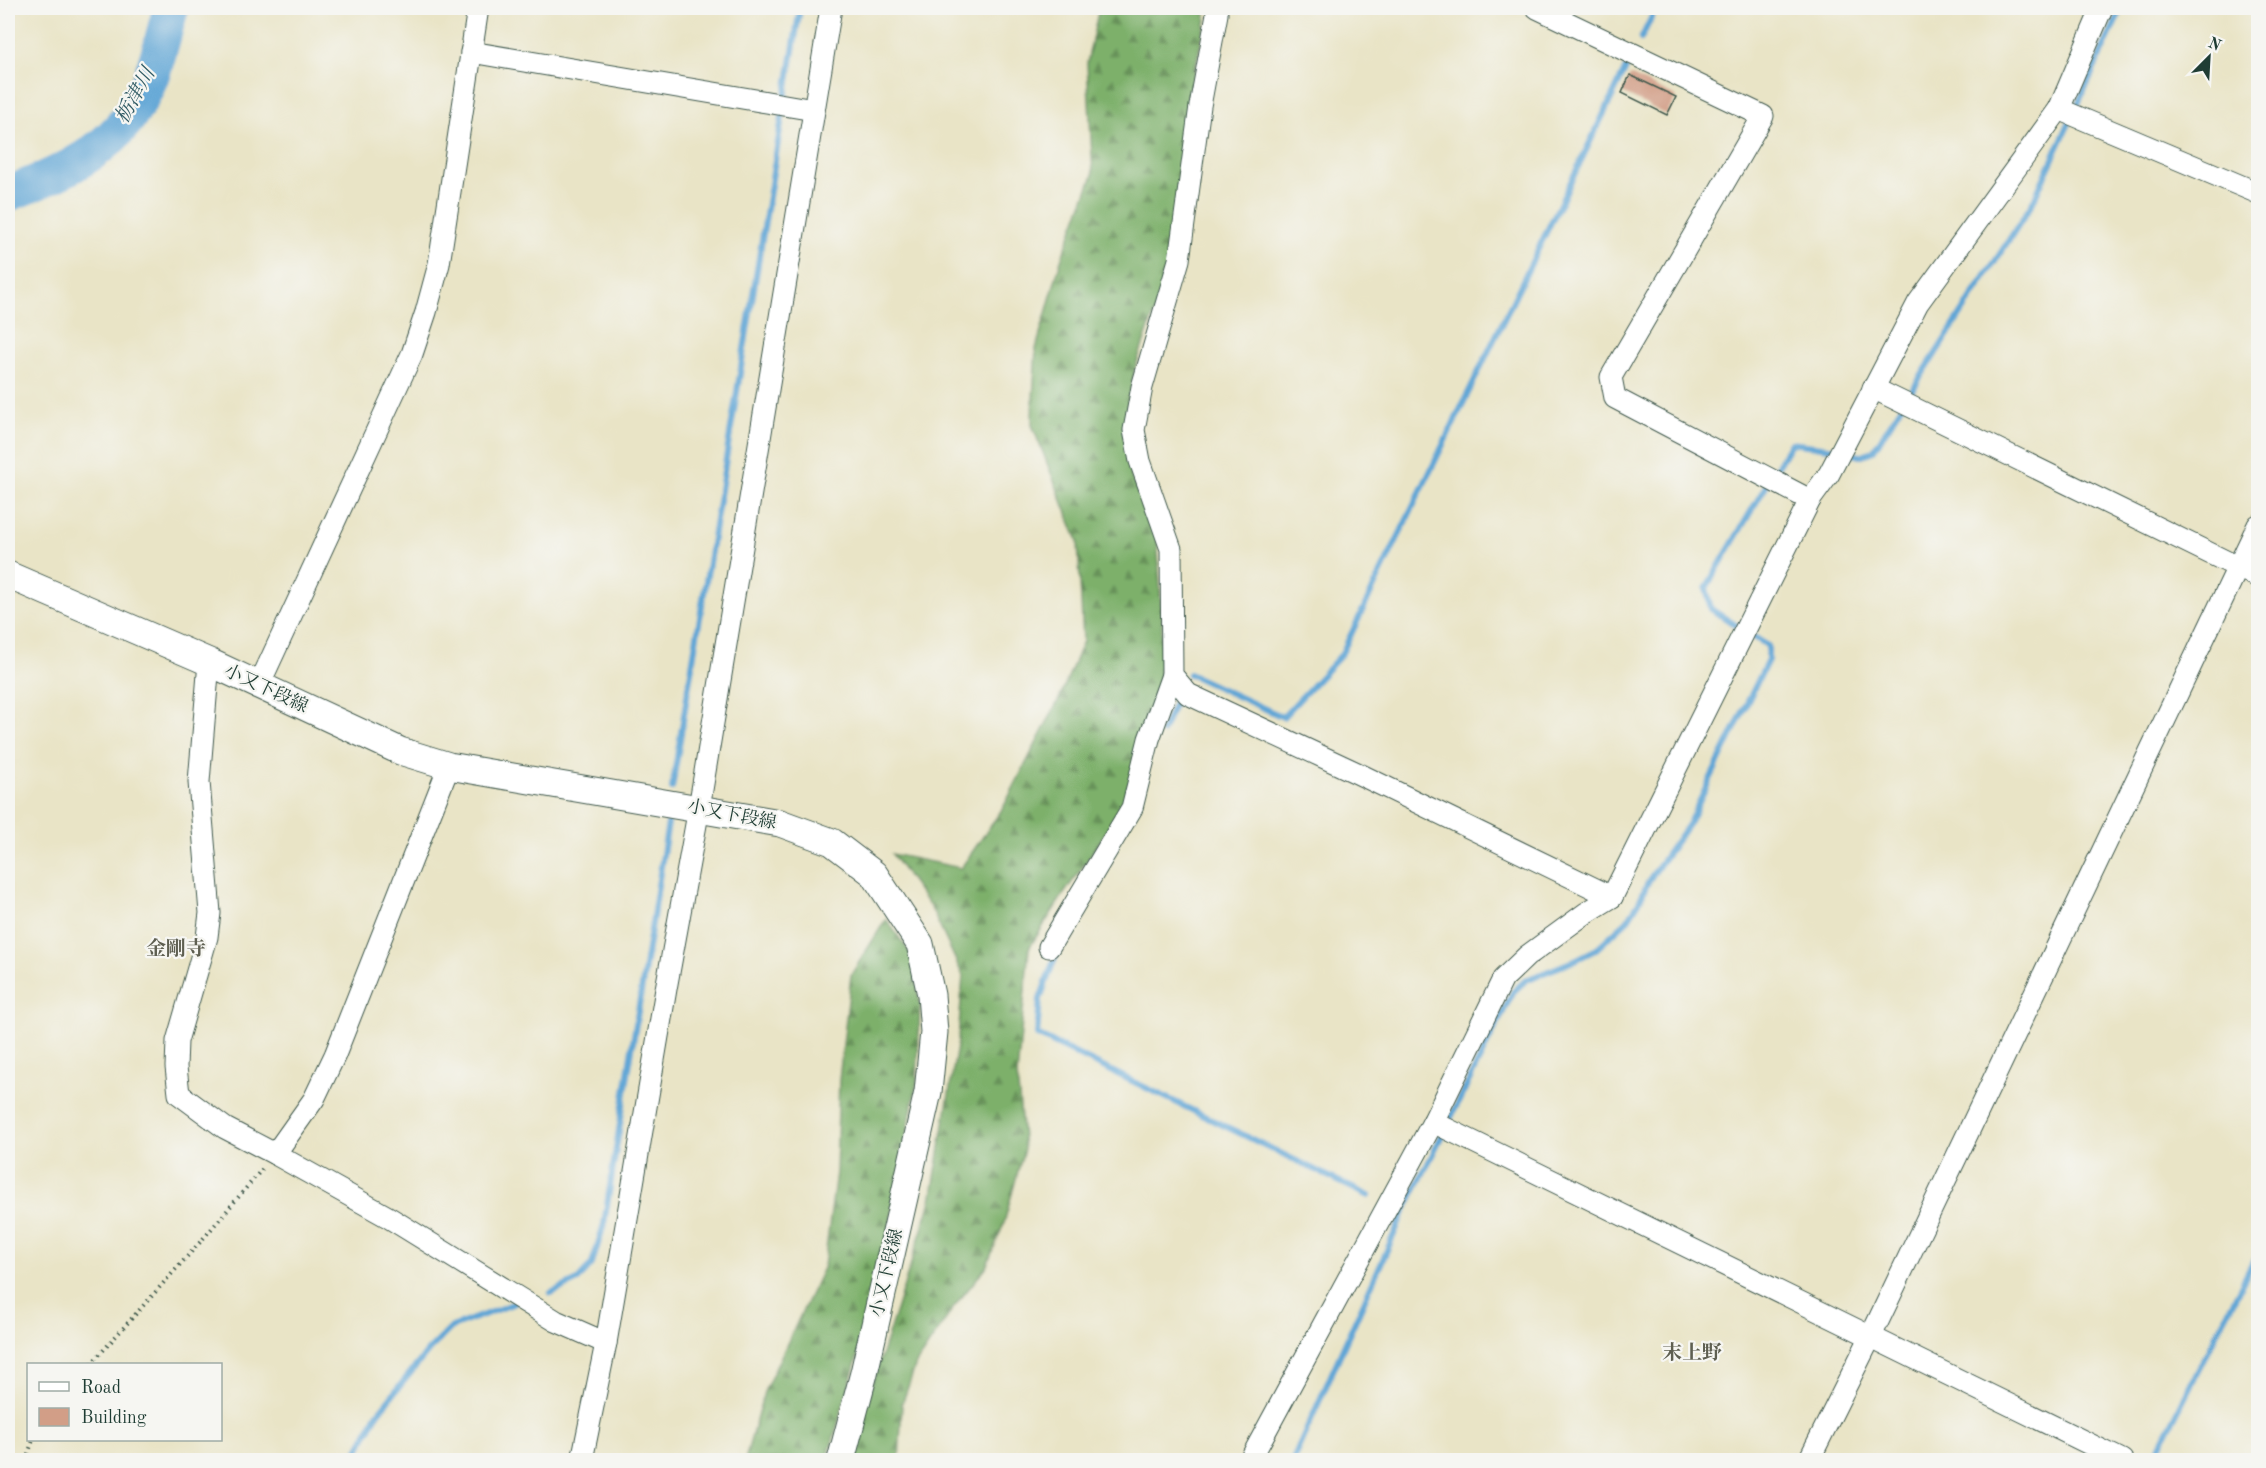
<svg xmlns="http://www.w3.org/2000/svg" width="2266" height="1468" viewBox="0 0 2266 1468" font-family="'Old Standard TT','Noto Serif JP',serif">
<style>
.forest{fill:url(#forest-firs);stroke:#4e7650;stroke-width:1.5}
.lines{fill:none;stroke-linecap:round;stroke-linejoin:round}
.stream{stroke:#60a6d6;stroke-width:6}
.river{stroke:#60a6d6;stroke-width:36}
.building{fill:#d29e87}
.minor-casing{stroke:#3d564a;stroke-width:23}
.major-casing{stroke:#3d564a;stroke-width:29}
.path{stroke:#3d564a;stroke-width:4;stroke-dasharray:1.5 4.5;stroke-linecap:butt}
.minor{stroke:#fff;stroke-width:21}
.major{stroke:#fff;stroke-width:27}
.labels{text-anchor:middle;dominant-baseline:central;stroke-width:4.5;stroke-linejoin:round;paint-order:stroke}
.street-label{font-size:18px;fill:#1f3d34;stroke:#f6f6f2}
.water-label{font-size:20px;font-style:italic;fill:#325c65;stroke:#f6f6f2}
.neighbourhood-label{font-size:20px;font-weight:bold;fill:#5e5f51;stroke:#f6f6f2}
</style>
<defs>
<pattern id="forest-firs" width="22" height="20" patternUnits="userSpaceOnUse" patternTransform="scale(1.5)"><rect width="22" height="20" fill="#7db06b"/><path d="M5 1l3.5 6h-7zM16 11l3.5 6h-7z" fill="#669059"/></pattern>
</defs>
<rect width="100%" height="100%" fill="#f6f6f2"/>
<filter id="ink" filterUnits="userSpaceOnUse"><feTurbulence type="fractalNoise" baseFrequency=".0167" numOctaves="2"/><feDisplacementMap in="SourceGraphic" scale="12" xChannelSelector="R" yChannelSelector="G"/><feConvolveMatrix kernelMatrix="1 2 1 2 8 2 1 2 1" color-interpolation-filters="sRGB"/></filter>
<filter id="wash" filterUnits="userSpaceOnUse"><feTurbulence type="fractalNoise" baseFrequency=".008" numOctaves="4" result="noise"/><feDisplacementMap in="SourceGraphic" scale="24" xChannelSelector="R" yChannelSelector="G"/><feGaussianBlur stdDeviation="1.35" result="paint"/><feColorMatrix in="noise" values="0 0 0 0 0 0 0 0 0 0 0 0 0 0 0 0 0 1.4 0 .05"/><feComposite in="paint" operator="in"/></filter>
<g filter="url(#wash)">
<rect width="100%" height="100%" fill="#e9e4c6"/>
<g class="forest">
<polygon points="1099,8 1203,8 1206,19 1185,115 1181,199 1170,267 1135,368 1123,428 1131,477 1157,532 1162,624 1159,683 1123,808 1061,898 1029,948 1017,1075 1024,1149 1004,1223 986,1267 954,1307 916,1364 902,1404 899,1460 848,1460 931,1201 958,1040 963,976 931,908 892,854 961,868 1003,808 1060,697 1083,641 1078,541 1032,425 1032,416 1036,349 1061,260 1093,175 1087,63"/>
<polygon points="886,919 913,957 920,1005 917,1081 878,1287 827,1460 745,1460 764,1392 824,1266 836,1172 839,1080 851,975"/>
</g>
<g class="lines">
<g class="stream">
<polyline points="1641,39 1656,8"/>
<polyline points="1846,452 1860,456 1873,451 2032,204 2122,8"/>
<polyline points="1189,674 1283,717 1341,655 1626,68"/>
<polyline points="1162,732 1178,696"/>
<polyline points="672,788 800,8"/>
<polyline points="1058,949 1040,999 1037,1035 1369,1196"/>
<polyline points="551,1293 578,1280 592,1264 604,1224 668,823"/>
<polyline points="353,1460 377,1414 429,1350 452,1327 515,1303"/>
<polyline points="1293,1460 1404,1212 1513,992 1526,980 1571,962 1595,950 1627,921 1639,902 1649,880 1689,823 1768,660 1768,646 1711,609 1706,588 1791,443 1836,449"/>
<polyline points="2153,1460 2258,1252"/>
</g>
<path class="river" d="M 8,194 C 70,170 124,146 150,79 C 159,56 164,31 171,8"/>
</g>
<g id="blocks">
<polygon class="building" points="1630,75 1676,97 1667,115 1622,93"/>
</g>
</g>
<g filter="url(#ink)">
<use href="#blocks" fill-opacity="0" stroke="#3d564a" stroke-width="1.5"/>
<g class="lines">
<g class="minor-casing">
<g id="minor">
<polyline points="1216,8 1217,14 1200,106 1179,260 1142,387 1134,430 1140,461 1171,549 1172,675 1188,694 1357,773 1612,897"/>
<polyline points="1537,8 1763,116 1611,377 1615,398 1810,500"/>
<polyline points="471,52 814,110"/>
<polyline points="2059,109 2258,193"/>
<polyline points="1873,388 2258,577"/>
<polyline points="209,662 199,782 210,913 207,937 177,1041 176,1067 179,1094 225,1128 275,1154 388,1217 556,1321 606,1343"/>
<polyline points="259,685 412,354 426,312 439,264 478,8"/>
<polyline points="1049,947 1132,808 1149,739 1172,675"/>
<polyline points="1433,1122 2122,1460"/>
<polyline points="275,1154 314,1099 335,1055 449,766"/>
<polyline points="582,1460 606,1343 666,989 699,808 831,8"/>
<polyline points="1250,1460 1433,1122 1503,979 1527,956 1586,913 1612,897 1810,500 1829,474 1918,303 2059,109 2102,8"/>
<polyline points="1809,1460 1871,1336 2258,525"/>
</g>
</g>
<g class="major-casing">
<polyline id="major" points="8,575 209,662 400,751 449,766 780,823 832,842 874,874 920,944 931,995 934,1032 928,1092 864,1373 841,1460"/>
</g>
<g class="path">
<polyline points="91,1364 202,1240 263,1168"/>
<polyline points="26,1460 33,1440"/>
</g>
<use href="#minor" class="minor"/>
<use href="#major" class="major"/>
</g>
</g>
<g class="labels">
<g class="street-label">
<text transform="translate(266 689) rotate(25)">小又下段線</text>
<text transform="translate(732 815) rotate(11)">小又下段線</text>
<text transform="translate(887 1273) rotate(-77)">小又下段線</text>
</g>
<g class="water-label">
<text transform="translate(136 96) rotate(-61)">栃津川</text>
</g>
<g class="neighbourhood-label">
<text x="176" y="950">金剛寺</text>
<text x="1692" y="1354">末上野</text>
</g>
</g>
<rect width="2266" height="1468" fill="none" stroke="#f6f6f2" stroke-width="30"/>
<rect x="27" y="1363" width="195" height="78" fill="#f6f6f2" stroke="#a0aca6" stroke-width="1.5"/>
<rect x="39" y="1382" width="30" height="9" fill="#ffffff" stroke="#a0aca6" stroke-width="1.5"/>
<text x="81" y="1393" font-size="18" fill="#1f3d34">Road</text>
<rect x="39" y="1408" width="30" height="18" fill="#d29e87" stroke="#a0aca6" stroke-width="1.5"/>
<text x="81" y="1423" font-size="18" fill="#1f3d34">Building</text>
<g transform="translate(2209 57) rotate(24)" stroke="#f6f6f2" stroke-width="4.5" paint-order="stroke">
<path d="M0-4.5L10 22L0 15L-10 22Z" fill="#1f3d34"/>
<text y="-9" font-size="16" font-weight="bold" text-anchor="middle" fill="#1f3d34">N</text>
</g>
</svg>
